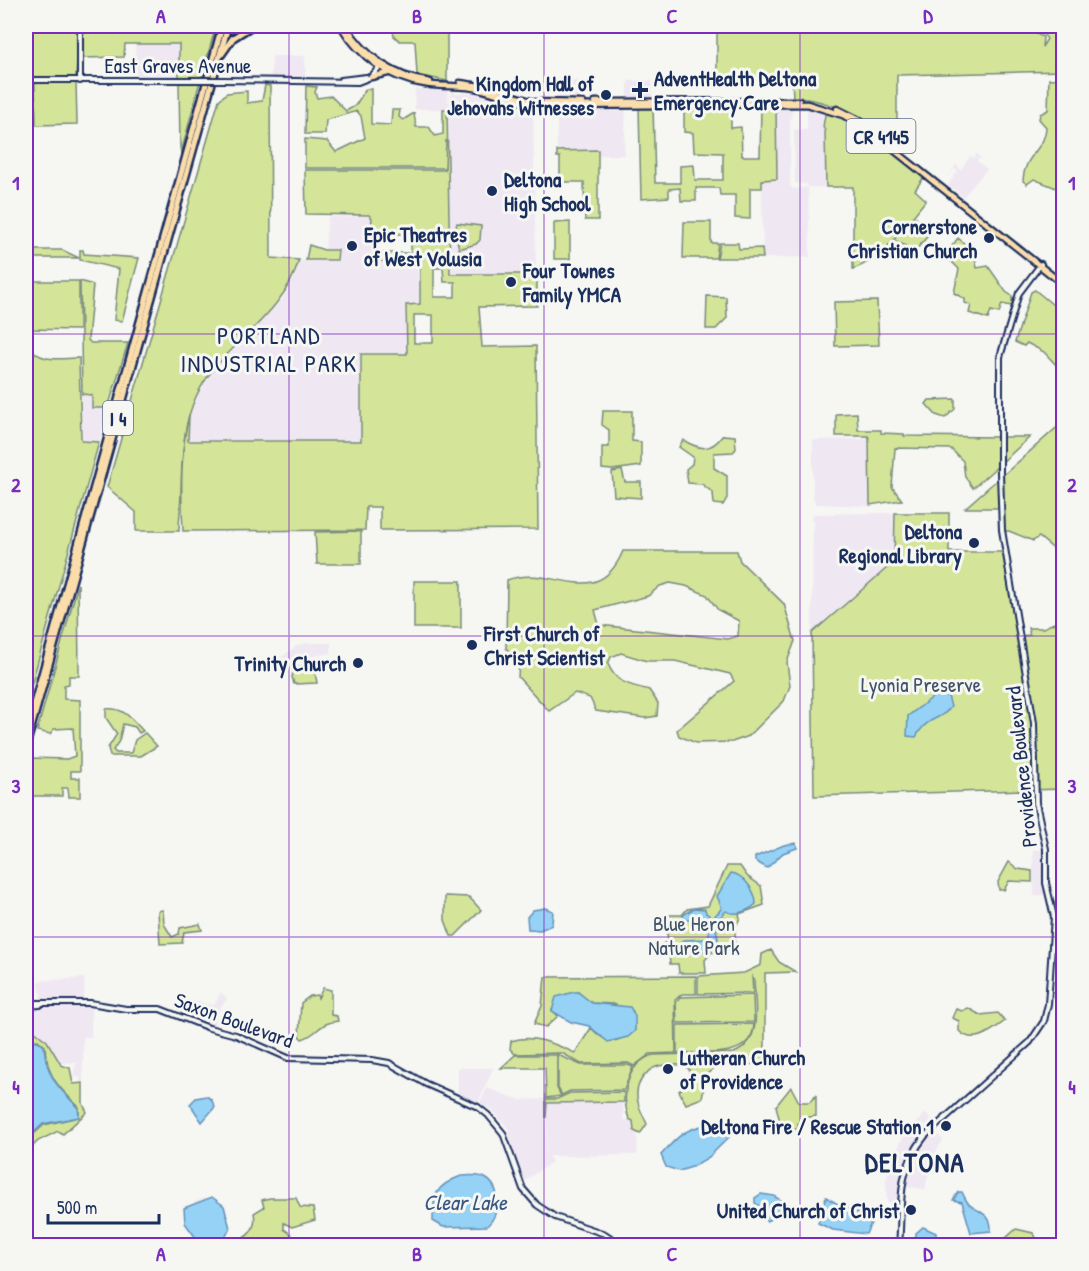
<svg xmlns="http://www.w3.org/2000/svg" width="1089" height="1271" viewBox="0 0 1089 1271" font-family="'Patrick Hand',sans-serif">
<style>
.built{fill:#efe7f2}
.green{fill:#d4e599;stroke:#788a7c;stroke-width:1.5;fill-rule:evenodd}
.water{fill:#95d2f6;stroke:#6491b9;stroke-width:1.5}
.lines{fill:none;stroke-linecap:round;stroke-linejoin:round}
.secondary-casing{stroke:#1b2f5e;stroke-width:8}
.primary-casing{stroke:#1b2f5e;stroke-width:9}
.highway-casing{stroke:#1b2f5e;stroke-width:10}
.secondary{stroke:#f6f6f2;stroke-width:4}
.primary{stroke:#fbddab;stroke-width:4.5}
.highway{stroke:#fbddab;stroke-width:5}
.secondary-bridge-casing{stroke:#1b2f5e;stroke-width:8;stroke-linecap:butt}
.secondary-bridge{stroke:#f6f6f2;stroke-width:4}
.grid{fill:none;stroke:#7b2cbf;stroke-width:1.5;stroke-opacity:0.55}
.poi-dot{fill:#1b2f5e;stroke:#f6f6f2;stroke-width:2}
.labels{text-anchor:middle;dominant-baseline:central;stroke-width:6;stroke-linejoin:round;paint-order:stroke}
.shield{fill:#f6f6f2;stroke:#5d6b8a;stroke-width:1.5}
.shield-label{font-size:20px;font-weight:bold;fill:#1b2f5e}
.street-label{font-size:21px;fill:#1b2f5e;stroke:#f6f6f2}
.poi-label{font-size:21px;font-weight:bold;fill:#1b2f5e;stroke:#f6f6f2;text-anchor:start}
.park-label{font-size:21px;fill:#40536a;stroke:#f6f6f2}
.water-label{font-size:22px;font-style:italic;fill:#3a5884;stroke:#f6f6f2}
.quarter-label{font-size:24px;letter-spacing:1.5px;fill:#1b2f5e;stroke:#f6f6f2}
.district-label{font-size:27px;font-weight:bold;letter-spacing:1.5px;fill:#1b2f5e;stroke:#f6f6f2}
.neatline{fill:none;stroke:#7b2cbf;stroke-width:2}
.grid-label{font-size:20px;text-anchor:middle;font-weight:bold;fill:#7b2cbf}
</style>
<rect width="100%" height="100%" fill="#f6f6f2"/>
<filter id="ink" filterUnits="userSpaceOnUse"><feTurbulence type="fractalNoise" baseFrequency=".0167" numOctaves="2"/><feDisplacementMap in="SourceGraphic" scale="12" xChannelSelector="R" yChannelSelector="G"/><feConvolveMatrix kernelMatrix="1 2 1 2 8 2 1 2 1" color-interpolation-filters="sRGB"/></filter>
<g filter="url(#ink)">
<g class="built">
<polygon points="135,44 179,44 179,79 136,79"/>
<polygon points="272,56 305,56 305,79 271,78"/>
<rect x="557" y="81" width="29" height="21"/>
<rect x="628" y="81" width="24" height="17"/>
<polygon points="415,89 447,90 448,104 452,89 455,94 483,93 518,106 533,108 536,273 450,274 448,109 415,109"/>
<polygon points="793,105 790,121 790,186 793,189 808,187 807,184 795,183 794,130 807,130 807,105 826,109 823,127 825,131 826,187 808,187 810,257 763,258 762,180 777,179 776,106"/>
<polygon points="626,106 624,155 598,155 598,150 557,151 557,107"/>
<polygon points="976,154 981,158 977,159 978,162 987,169 963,197 948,185 958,170 954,169 946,178 956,165 961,170 970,156 975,158"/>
<polygon points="326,215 369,215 372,217 370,241 374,261 411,261 419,266 419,304 405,304 406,353 360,353 361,441 188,440 190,413 201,390 211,374 284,297 301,261 337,261 338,250 325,249 328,217 370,217"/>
<polygon points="82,394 93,395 92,408 108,408 99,442 82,441"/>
<polygon points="869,439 869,506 816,504 813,497 813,440"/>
<polygon points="895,513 894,562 812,633 813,514"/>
<polygon points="308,643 331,643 331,653 300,658 283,668 277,660 299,645"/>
<polygon points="1033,850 1045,850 1048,894 1034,896"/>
<polygon points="84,978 84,1002 39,1002 41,995 38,981"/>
<polygon points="221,992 227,999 220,1008 213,1028 185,1016 189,1007 197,1001 214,1006"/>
<polygon points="91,1003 91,1037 83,1037 83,1083 81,1084 80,1078 73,1075 77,1062 59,1063 52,1047 34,1031 35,1009 45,1004"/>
<polygon points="458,1068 493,1068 478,1103 458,1095"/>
<polygon points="487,1088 520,1100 546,1099 547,1154 547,1104 623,1102 623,1120 632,1120 633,1131 637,1132 637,1155 549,1156 552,1162 521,1183 508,1128 492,1110 480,1103"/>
<polygon points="926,1113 936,1124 924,1135 908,1157 901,1181 899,1203 887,1203 886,1181 891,1163 903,1137"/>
<polygon points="933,1129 943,1140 932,1159 925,1189 901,1186 910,1158"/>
</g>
<g class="green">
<polygon points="26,26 79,26 79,58 77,58 76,79 26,80"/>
<polygon points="81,26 216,26 201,79 179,79 179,44 125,44 124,57 81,58"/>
<polygon points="392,26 447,26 447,81 417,75 415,41 400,41 394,36"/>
<path d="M 717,26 L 1021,26 L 1023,32 L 1026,29 L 1043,37 L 1042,47 L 1047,39 C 1042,30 1035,30 1026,26 L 1063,26 L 1063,71 L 897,75 L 897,131 L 911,143 L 903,152 C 870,126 837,98 793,98 L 792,78 L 717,78 Z"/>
<path d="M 1063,78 L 1063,186 L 1056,188 L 1034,179 L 1027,184 L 1023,181 C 1024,154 1046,149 1046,127 L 1039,119 L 1040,114 L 1048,110 L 1049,79 Z"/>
<polygon points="35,81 76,81 77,124 36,125"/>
<polygon points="179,81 200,81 181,154 180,147"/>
<path d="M 265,85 L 270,86 L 271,258 L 299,260 C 287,304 248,331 219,363 C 184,400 182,442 181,490 C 181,504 179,518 179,531 L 136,531 L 136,512 L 107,487 L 219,100 L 227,93 L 247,91 L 247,103 L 262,101 Z"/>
<path d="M 306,86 L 317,87 L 315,92 L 317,98 L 331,96 L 346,111 L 355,106 L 366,89 L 371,89 L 371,124 L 391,125 L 392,110 L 400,110 L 399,117 L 403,120 L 414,113 L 416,127 L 429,127 L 435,136 L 443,134 L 443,109 L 447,109 L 450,274 L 537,274 L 537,306 L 479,307 L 482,347 L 536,346 L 538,529 L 380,530 L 380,507 L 366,507 L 365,530 L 183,531 C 181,493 180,452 189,415 L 188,441 L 361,441 L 361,354 L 407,354 L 406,305 L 420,304 L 420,266 L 411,261 L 374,261 L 374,253 L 411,253 L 411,234 L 383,234 L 381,240 L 370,241 L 372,218 L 369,215 L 306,214 L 305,170 L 445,170 L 446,140 L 445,168 L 305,168 L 305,139 L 327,141 L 336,152 L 365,138 L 361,116 L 357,111 L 326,120 L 325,134 L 305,134 ZM 434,268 L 443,268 L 444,282 L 455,282 L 455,297 L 434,297 ZM 414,315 L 433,315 L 433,343 L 414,343 Z"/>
<polygon points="639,106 653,106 655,183 680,183 680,166 694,165 695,180 723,180 723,153 694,152 693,133 684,132 684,107 731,106 731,128 741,127 742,156 760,156 761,106 776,106 777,179 762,180 762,188 750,188 750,219 735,218 735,195 720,195 719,188 696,188 696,201 681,201 680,188 669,189 669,197 641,199"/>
<path d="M 826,109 L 855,122 L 900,156 L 899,158 L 924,177 L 915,190 L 926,200 C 905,225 886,258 853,269 L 853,187 L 826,187 L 825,131 L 823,127 Z"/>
<polygon points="598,150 598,220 585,220 584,182 560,182 560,157 557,157 557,151"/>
<polygon points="915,217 932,231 915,251 896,241 880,255"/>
<polygon points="570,222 570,259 554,259 554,223"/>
<polygon points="684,222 711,222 711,243 718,243 716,258 683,258"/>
<polygon points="457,223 481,226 480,240 476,244 459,249 455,231"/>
<polygon points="958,238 974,252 977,268 988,266 1006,292 1012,296 1012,306 1002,304 999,313 991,311 988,319 969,313 971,305 965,303 965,299 954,293 959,269 945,255"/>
<polygon points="720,243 738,243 739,249 762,248 763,258 717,258"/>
<polygon points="309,245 324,250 338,250 337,260 306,260"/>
<polygon points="26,250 62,250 79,258 26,258"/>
<polygon points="80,250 83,250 84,254 139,258 122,321 114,320 119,269 80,260"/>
<polygon points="26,281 79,281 79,330 26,329"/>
<polygon points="80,281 93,285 88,340 91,343 128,343 108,408 92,408 92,395 82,394"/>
<polygon points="1035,290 1063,313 1063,363 1059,368 1044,352 1027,343 1024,346 1015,342 1031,292"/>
<polygon points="707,296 726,297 727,318 716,329 706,329"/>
<polygon points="877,301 879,345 835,346 834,302"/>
<path d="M 26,345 L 30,345 C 38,364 61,358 79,358 L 81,438 L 82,441 L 99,442 L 26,704 Z"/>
<polygon points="955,399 955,409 945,418 936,415 926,404 929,400"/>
<polygon points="603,411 632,411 632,441 641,442 641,466 612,470 602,469 602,447 609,447 609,430 602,425"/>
<polygon points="857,413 858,430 881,430 881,433 904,434 904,436 999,437 999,465 973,488 965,477 963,461 951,449 895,448 892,487 902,500 870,505 869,438 868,436 836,436 836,414"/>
<polygon points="1063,422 1063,554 1061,555 1039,537 1033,541 1009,531 1003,531 1001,477"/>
<path d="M 723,435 L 735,436 L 736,449 L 733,452 L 714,453 L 714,468 L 727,476 L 727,498 L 723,505 L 714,504 L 713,493 L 702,484 L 688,483 L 686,469 L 692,464 L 693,457 L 679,447 L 683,440 C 700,450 711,452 723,435 Z"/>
<polygon points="1001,437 1030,437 1001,463"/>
<polygon points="622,470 625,482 641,482 641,498 614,496 612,472"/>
<polygon points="999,478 1000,508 965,508"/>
<polygon points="895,513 949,513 949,552 1005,552 1019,636 1030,635 1028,628 1043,628 1063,619 1063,789 814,796 812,633 894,562"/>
<polygon points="361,531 361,564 317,564 315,532"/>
<path d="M 623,551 L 737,551 L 740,561 L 784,604 L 795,641 L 787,662 L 790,686 L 784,701 L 749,736 L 732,742 L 696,743 L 679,736 L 677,730 L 734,681 L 730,674 L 675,661 L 647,661 L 621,653 L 611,657 L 608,664 C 616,684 631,685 649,690 L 658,703 L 657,716 L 645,718 L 596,711 L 590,698 L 575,693 L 549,711 L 518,677 L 519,665 L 506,648 L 507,580 C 552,563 597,613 623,551 ZM 670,583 L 686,586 L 707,595 L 718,610 L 739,621 L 738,636 L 728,639 L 599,625 L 595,610 L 648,596 L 660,586 Z"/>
<rect x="414" y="581" width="47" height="47"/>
<polygon points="78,584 79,676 69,676 69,684 64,685 64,699 80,700 80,771 71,771 71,778 80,778 80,797 69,797 68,788 62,788 62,796 26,796 26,771 29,758 67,759 75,756 73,728 54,729 50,734 37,731"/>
<polygon points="313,661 317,683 294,684 292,677 294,669"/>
<path d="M 106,709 C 124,707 132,719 143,731 L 139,733 L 135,727 L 123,724 L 119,741 L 113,750 L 116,753 L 131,753 L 135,740 L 145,733 L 157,746 L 141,756 L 110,756 L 108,748 L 117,734 L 106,718 Z"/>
<polygon points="1009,862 1018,869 1032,871 1032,882 1009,881 1004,890 999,890 998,882"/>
<polygon points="727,866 740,866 747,876 761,886 764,905 739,914 740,918 735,928 735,951 728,950 721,954 712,952 705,960 706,973 679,973 678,964 670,964 669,954 662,946 664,943 669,943 665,926 668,915 682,915 687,909 708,906"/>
<polygon points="445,896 469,897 481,910 455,936 451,936 445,920"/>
<polygon points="163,910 164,924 172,937 179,934 180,928 200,924 202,930 184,932 182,943 160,944 158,911"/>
<path d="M 771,950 L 779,962 L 796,972 L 765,973 L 765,1064 L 718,1065 L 706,1075 L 702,1098 L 686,1104 L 679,1091 L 690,1082 L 689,1069 C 682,1063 675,1065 666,1065 C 648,1065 633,1084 638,1102 C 639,1109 644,1117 647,1124 L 640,1134 L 634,1131 L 633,1121 L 629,1119 C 621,1097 626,1063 653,1055 L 734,1053 C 763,1041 755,1006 754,980 L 752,977 L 753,993 L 698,994 L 698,976 L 744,973 L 761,965 L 762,954 Z"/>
<path d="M 696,976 L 696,994 L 682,994 L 675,1000 L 676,1053 L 650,1054 L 634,1066 L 628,1063 L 581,1064 L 562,1053 L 515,1054 L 510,1049 L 511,1041 C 532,1033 557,1045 575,1053 L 591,1028 C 610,1047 613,1043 635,1031 L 633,1011 L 613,1004 L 591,1003 L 578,992 L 564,995 L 552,1010 L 558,1016 L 546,1027 L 534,1024 L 542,1006 L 545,977 Z"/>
<path d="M 323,988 L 331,990 L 331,1015 L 337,1016 L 338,1021 C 317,1023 319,1034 302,1039 L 299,1036 L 301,1003 L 310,996 L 317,995 L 318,998 Z"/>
<polygon points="753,995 754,1022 677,1023 676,1003 680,997"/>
<path d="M 35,1008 L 27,1015 L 26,1025 L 47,1041 L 61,1065 L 70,1068 L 73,1084 L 83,1083 L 83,1104 L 87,1112 L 63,1134 L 58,1131 L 38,1141 L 29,1150 L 30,1159 L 26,1163 L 26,1141 L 44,1125 L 79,1117 L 79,1107 C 57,1086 47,1076 45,1046 L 38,1040 L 26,1040 L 26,1010 Z"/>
<path d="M 968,1008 L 980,1015 L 998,1013 L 1005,1021 C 991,1031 974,1046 959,1031 L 959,1021 L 952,1018 L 956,1009 L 962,1011 Z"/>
<path d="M 754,1024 C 752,1061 703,1052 677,1053 L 677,1025 Z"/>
<polygon points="515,1055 557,1055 557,1088 561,1096 546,1098 545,1068 501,1068"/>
<polygon points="558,1055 581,1065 628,1065 633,1067 624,1090 570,1091 562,1095 558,1088"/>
<polygon points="791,1087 799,1102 809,1102 816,1096 816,1116 803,1118 798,1123 798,1127 792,1132 782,1130 776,1106"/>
<polygon points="624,1092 624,1102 547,1103 546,1118 546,1099 557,1099 570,1093"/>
<path d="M 270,1198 L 296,1198 L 300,1207 L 313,1208 L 315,1220 L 292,1227 L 284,1223 L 284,1229 L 291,1234 L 293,1245 L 257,1243 L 254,1245 L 235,1245 L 234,1241 C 249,1239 257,1227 254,1213 L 264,1207 L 262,1200 Z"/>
<polygon points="1016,1229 1033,1233 1041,1245 1009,1245 1006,1238"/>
</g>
<g class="water">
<path d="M 941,691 L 948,696 L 951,707 C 941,721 928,715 916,737 L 907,736 L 908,716 Z"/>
<polygon points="796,843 797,848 783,853 767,868 755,861 755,857 784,845"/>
<path d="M 731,873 C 743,874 756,891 756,904 C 750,910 734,917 726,911 L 715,923 L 718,938 L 715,948 L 706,953 L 700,948 L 681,947 L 680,943 L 683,940 L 706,939 L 709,935 L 709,923 L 705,920 L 684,920 L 683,915 L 694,908 L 705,909 L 706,913 L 713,918 L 722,908 L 717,896 Z"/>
<polygon points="545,908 553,911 552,925 540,930 528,929 527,917 533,910"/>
<polygon points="574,992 578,992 592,1003 630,1007 635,1016 635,1031 628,1037 608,1042 589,1026 571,1022 552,1011 556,997"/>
<path d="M 26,1041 L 38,1041 L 44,1046 C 46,1076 58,1088 78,1107 L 79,1117 L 43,1124 L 26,1140 Z"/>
<polygon points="206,1096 211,1099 215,1107 202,1122 190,1104 196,1098"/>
<path d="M 716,1122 L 726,1126 L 730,1136 L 709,1157 L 692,1167 L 679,1171 L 666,1167 L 661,1155 C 681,1132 686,1129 716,1122 Z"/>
<path d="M 461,1176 C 468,1176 478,1174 485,1178 C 502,1187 500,1214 487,1226 L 443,1227 L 433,1221 C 433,1194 435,1186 461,1176 Z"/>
<path d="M 958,1192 L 962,1192 C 964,1196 967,1203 970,1205 C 980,1213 992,1214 991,1231 L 971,1233 L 962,1202 L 953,1200 Z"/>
<polygon points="761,1194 774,1196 785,1203 786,1208 778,1216 766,1221 763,1217 764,1209 755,1203 755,1198"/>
<polygon points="212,1197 224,1206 230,1228 225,1238 227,1245 194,1245 196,1238 185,1223 184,1208"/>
<polygon points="826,1197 841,1206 869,1216 872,1221 866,1234 833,1230 818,1223"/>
<polygon points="923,1227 936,1233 936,1245 915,1245 916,1233"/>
</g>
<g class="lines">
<g class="secondary-casing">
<g id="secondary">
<polyline points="80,26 80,81"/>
<polyline points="26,80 197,80"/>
<polyline points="223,80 358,82 371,77 381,65"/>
<polyline points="341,80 366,77"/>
<polyline points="32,1003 90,1003 126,1009 160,1009 209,1028 236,1035 288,1058 372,1060 389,1063 426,1084 478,1107 488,1115 503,1133 523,1189 537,1205 555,1217 605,1234 623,1246"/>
<polyline points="26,1006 40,1005"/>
<path d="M 899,1246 C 903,1201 895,1174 925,1136 L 1030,1042 L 1044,1021 L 1048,1004 L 1054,917 L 1046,883 L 1046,849 L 1036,803 L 1034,723 L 1002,530 L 1000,473 L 1000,357 L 1019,293 L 1041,264"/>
</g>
</g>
<g class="primary-casing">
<g id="primary">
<path d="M 341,26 C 359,56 389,79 425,84 C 443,87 462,85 480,89 C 505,95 525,106 551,106 L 807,104 L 843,115 L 870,131 L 1064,285"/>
<path d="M 346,26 C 365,57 394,77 430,82"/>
<polyline points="371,77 388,73"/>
<polyline points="460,83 480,86 534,102 583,103"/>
<polyline points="595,102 799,101"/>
<polyline points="837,109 861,121"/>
</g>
</g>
<g class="highway-casing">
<g id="highway">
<polyline points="221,55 233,38 252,26"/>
<polyline points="26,732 222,26"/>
<polyline points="26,746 228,26"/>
<polyline points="26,1002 32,1003"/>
</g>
</g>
<use href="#secondary" class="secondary"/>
<use href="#primary" class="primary"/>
<use href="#highway" class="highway"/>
<g class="secondary-bridge-casing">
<polyline id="secondary-bridge" points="197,80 223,80"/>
</g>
<use href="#secondary-bridge" class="secondary-bridge"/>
</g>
</g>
<path class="grid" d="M 289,26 L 289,1246M 544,26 L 544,1246M 800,26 L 800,1246M 26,334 L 1064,334M 26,636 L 1064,636M 26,937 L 1064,937"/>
<g class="poi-dot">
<path d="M637 81h6v6h6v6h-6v6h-6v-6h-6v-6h6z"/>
<circle cx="606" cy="95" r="6"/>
<circle cx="492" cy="191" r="6"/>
<circle cx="989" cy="238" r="6"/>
<circle cx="352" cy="246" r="6"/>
<circle cx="511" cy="282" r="6"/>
<circle cx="974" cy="543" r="6"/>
<circle cx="472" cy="645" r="6"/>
<circle cx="358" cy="663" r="6"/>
<circle cx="668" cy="1069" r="6"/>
<circle cx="946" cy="1126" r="6"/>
<circle cx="911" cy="1210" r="6"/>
</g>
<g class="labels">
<g class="shield">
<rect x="846.5" y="119" width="69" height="34" rx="4.5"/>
<rect x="103" y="401" width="30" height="34" rx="4.5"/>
</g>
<g class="shield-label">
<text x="881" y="136">CR 4145</text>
<text x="118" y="418">I 4</text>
</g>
<g class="street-label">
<text x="178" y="65">East Graves Avenue</text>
<text transform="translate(1021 767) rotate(-96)">Providence Boulevard</text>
<text transform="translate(234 1020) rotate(20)">Saxon Boulevard</text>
</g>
<g class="poi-label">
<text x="654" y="78">AdventHealth Deltona<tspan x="654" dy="24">Emergency Care</tspan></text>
<text x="594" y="83" text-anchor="end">Kingdom Hall of<tspan x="594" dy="24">Jehovahs Witnesses</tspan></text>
<text x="504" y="179">Deltona<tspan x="504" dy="24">High School</tspan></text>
<text x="977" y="226" text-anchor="end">Cornerstone<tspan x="977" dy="24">Christian Church</tspan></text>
<text x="364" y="234">Epic Theatres<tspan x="364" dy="24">of West Volusia</tspan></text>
<text x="523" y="270">Four Townes<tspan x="523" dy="24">Family YMCA</tspan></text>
<text x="962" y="531" text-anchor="end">Deltona<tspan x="962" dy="24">Regional Library</tspan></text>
<text x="484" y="633">First Church of<tspan x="484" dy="24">Christ Scientist</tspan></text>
<text x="346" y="663" text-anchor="end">Trinity Church</text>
<text x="680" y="1057">Lutheran Church<tspan x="680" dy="24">of Providence</tspan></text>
<text x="934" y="1126" text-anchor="end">Deltona Fire / Rescue Station 1</text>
<text x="899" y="1210" text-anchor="end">United Church of Christ</text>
</g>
<g class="park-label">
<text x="921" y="684">Lyonia Preserve</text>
<text x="694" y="923">Blue Heron<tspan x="694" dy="24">Nature Park</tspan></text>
</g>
<g class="water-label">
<text x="465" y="1202">Clear Lake</text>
</g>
<g class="quarter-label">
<text x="269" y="335">PORTLAND<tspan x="269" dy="28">INDUSTRIAL PARK</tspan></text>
</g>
<g class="district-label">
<text x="915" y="1162">DELTONA</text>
</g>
</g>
<rect width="1089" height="1271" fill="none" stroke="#f6f6f2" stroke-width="66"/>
<path d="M48 1214v9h111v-9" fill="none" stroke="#1b2f5e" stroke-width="3"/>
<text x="57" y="1214" font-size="18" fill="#1b2f5e" stroke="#f6f6f2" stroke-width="4.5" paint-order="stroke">500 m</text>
<rect x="33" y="33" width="1023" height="1205" class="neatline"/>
<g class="grid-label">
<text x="161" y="23">A</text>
<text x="417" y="23">B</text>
<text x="672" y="23">C</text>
<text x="928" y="23">D</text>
<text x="16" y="190">1</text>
<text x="1072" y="190">1</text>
<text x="16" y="492">2</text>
<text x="1072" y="492">2</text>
<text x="16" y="793">3</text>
<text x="1072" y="793">3</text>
<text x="16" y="1094">4</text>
<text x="1072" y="1094">4</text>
<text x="161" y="1261">A</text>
<text x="417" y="1261">B</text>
<text x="672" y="1261">C</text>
<text x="928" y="1261">D</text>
</g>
</svg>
